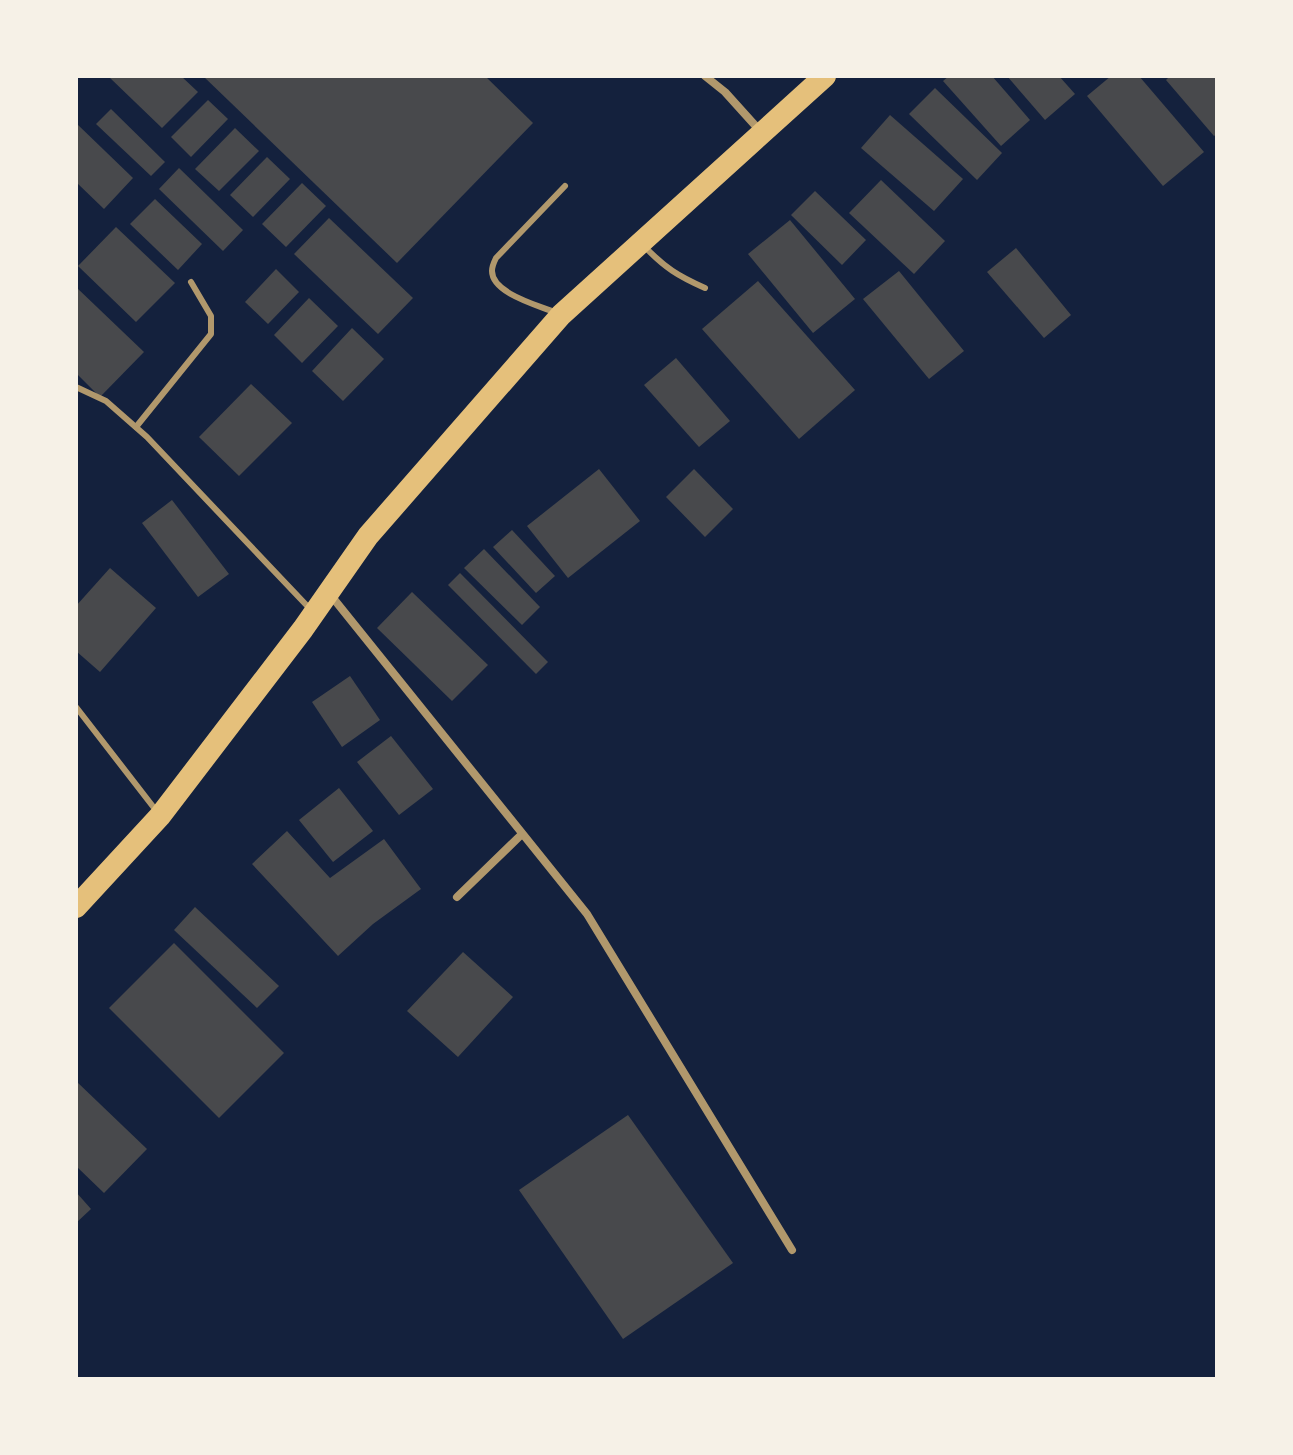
<svg xmlns="http://www.w3.org/2000/svg" width="1293" height="1455" viewBox="0 0 1293 1455" font-family="Montserrat,sans-serif">
<style>
.building{fill:#48494c}
.lines{fill:none;stroke-linecap:round;stroke-linejoin:round}
.service{stroke:#b1986c;stroke-width:6}
.minor{stroke:#b1986c;stroke-width:8}
.trunk{stroke:#e5c07b;stroke-width:22}
</style>
<rect width="100%" height="100%" fill="#14213d"/>
<g class="building">
<polygon points="108,76 181,76 198,92 162,128"/>
<polygon points="203,76 485,76 533,123 397,263"/>
<polygon points="949,76 992,76 1030,120 1001,146 943,81"/>
<polygon points="1007,76 1059,76 1075,94 1045,120"/>
<polygon points="1111,76 1139,76 1204,152 1163,186 1087,96"/>
<polygon points="1170,76 1217,76 1217,134 1214,136 1166,80"/>
<polygon points="935,88 1002,153 977,180 909,114"/>
<polygon points="208,100 228,119 191,157 171,137"/>
<polygon points="111,109 165,162 151,176 96,124"/>
<polygon points="890,115 963,179 934,211 861,148"/>
<polygon points="76,123 133,178 104,209 76,182"/>
<polygon points="235,128 259,151 219,191 195,169"/>
<polygon points="267,157 290,179 253,217 230,195"/>
<polygon points="179,168 243,230 223,251 159,189"/>
<polygon points="881,180 945,241 914,274 849,213"/>
<polygon points="302,183 326,206 286,247 262,224"/>
<polygon points="815,191 866,240 842,265 791,215"/>
<polygon points="155,199 202,244 178,270 130,224"/>
<polygon points="329,218 413,298 378,334 294,254"/>
<polygon points="790,220 855,299 813,333 748,254"/>
<polygon points="116,227 175,283 136,322 78,266"/>
<polygon points="1016,248 1071,315 1044,338 987,272"/>
<polygon points="276,269 299,292 268,324 245,302"/>
<polygon points="899,271 964,351 929,379 863,299"/>
<polygon points="758,281 855,390 799,439 702,329"/>
<polygon points="76,287 144,352 100,397 76,373"/>
<polygon points="309,298 338,326 302,363 274,335"/>
<polygon points="352,328 384,359 343,401 312,371"/>
<polygon points="676,358 730,421 699,447 644,385"/>
<polygon points="251,384 292,423 239,476 199,437"/>
<polygon points="599,469 640,521 568,578 527,526"/>
<polygon points="694,469 733,509 705,537 666,497"/>
<polygon points="172,500 229,574 198,597 142,523"/>
<polygon points="512,530 555,576 536,593 493,547"/>
<polygon points="484,549 540,607 522,625 464,568"/>
<polygon points="110,568 156,608 100,672 76,651 76,606"/>
<polygon points="460,573 548,662 536,674 448,585"/>
<polygon points="412,592 488,665 452,701 377,628"/>
<polygon points="350,676 380,720 342,747 312,702"/>
<polygon points="391,736 433,789 399,815 357,762"/>
<polygon points="339,788 373,831 333,862 299,820"/>
<polygon points="287,831 330,878 384,839 421,889 373,924 338,956 252,864"/>
<polygon points="195,907 279,986 257,1008 174,930"/>
<polygon points="174,943 284,1053 219,1118 109,1008"/>
<polygon points="463,952 513,997 458,1057 407,1011"/>
<polygon points="76,1081 147,1149 104,1193 76,1166"/>
<polygon points="628,1115 733,1263 623,1339 519,1190"/>
<polygon points="76,1192 91,1209 76,1223"/>
</g>
<g class="lines">
<g class="service">
<path d="M 644,246 C 665,268 678,276 705,288"/>
<path d="M 554,312 C 537,305 492,293 492,271 C 492,266 494,262 496,258 L 565,186"/>
<polyline points="76,387 106,401 147,437 312,611"/>
<polyline points="136,427 211,334 211,316 191,282"/>
<polyline points="76,707 158,813"/>
</g>
<g class="minor">
<polyline points="705,76 725,92 762,133"/>
<polyline points="329,593 587,914 792,1250"/>
<polyline points="457,897 522,834"/>
</g>
<polyline class="trunk" points="76,907 160,816 303,629 368,536 561,315 825,76"/>
</g>
<rect width="1293" height="1455" fill="none" stroke="#f6f1e7" stroke-width="156"/>
</svg>
